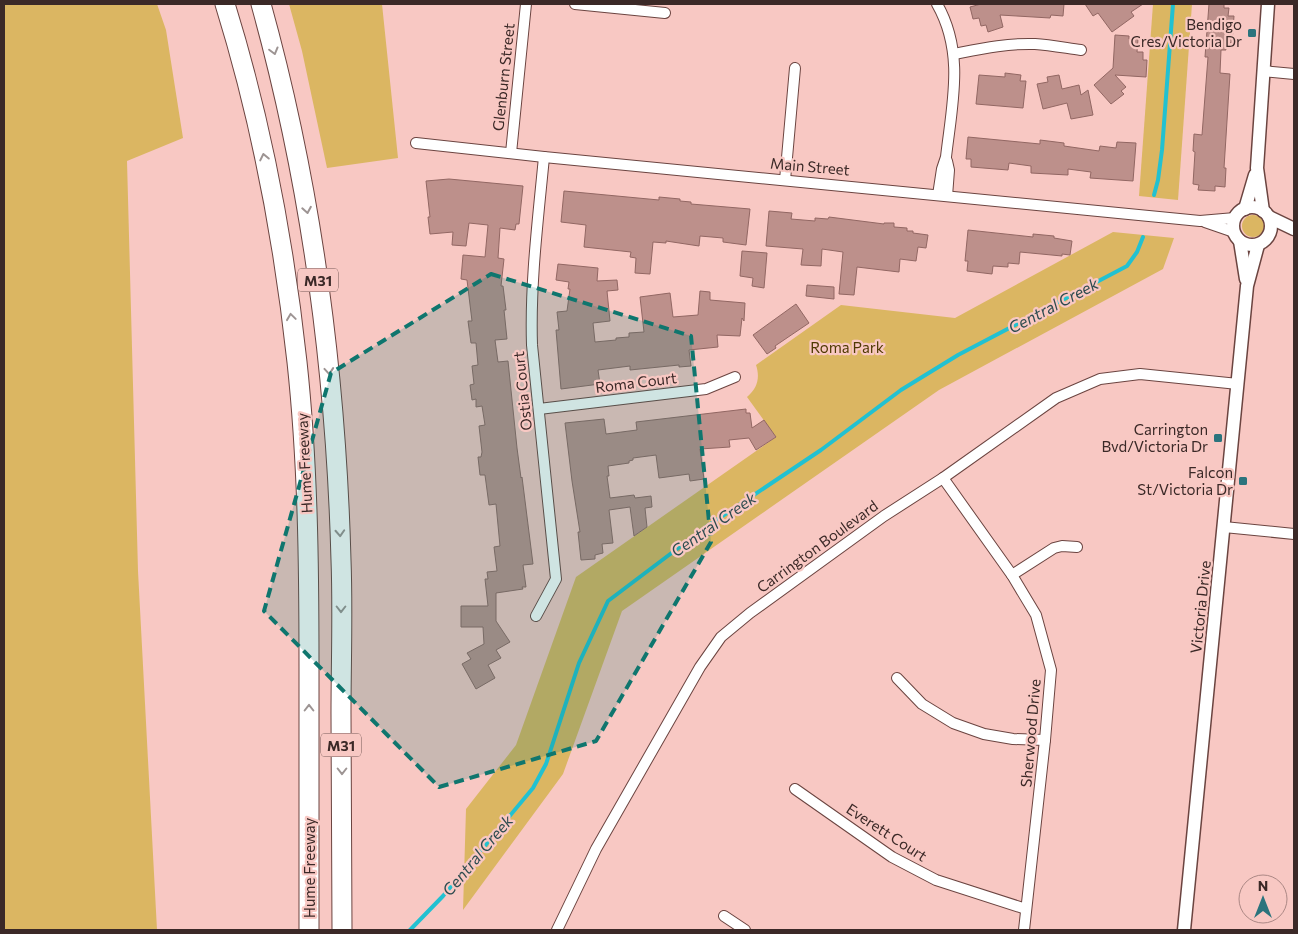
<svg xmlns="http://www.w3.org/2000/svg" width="1298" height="934" viewBox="0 0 1298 934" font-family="Commissioner,sans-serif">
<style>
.green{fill:#dbb662}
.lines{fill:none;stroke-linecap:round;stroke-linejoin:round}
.stream{stroke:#22c1d1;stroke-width:4}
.building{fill:#bd908b;stroke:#926763}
.minor-casing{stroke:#6b4440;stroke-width:12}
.tertiary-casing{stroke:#6b4440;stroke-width:15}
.motorway-casing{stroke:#6b4440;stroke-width:21}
.minor{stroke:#fff;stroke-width:10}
.tertiary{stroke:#fff;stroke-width:12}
.motorway{stroke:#fff;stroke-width:19}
.oneway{stroke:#9d9493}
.marked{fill:#0f766e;fill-opacity:0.2;stroke:#0f766e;stroke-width:4;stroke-dasharray:10 6;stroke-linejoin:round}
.poi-dot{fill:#2b747d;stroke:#f8c8c3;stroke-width:2}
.labels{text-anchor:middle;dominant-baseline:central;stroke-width:4.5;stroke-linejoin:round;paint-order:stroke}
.shield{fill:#f8c8c3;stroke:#745956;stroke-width:1}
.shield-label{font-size:14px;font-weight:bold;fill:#3b2927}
.poi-label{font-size:15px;fill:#3b2927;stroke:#f8c8c3;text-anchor:end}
.street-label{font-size:15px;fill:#3b2927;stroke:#f8c8c3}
.park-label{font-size:15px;fill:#4e3901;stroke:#f8c8c3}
.water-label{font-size:16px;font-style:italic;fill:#2d4b4f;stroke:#f8c8c3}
</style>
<rect width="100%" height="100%" fill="#f8c8c3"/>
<g class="green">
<polygon points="4,4 157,4 166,30 183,138 127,161 138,571 157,930 4,930"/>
<polygon points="289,4 382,4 398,158 327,168 302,51"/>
<polygon points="1153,4 1192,4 1178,200 1139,196"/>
<circle cx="1253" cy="226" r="11"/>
<path d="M 1113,232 L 1174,238 L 1163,269 L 939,390 L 622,611 L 563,774 L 463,910 L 466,809 L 516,745 L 576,577 L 776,437 L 747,397 C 758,388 760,377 756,365 L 841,305 L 955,318 Z"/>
</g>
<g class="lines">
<g class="stream">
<polyline points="1154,195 1158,180 1162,150 1173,4"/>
<polyline points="410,930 443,896 533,788 546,764 579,663 608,601 706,527 821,450 901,390 958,355 1127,266 1137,252 1143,237"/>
</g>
</g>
<g class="building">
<polygon points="981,4 1064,4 1063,16 1051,15 1050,18 1000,15 1003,27 988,32 986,25 981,26 979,18 973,19 970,7"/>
<polygon points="1085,4 1143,4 1131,12 1134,16 1112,32 1098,13 1093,16"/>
<polygon points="1209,4 1224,4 1224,8 1229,8 1228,16 1234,16 1232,43 1226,42 1226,50 1221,50 1220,73 1230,74 1224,168 1226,168 1225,187 1215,186 1215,191 1198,190 1199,185 1193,184 1195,152 1193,151 1194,134 1202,135 1208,57 1205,57"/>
<polygon points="1115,35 1129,36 1129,39 1138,39 1137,52 1143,52 1143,60 1147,60 1146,77 1115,75 1126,87 1121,91 1124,94 1111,104 1094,85 1113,68"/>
<polygon points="1005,73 1021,75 1020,81 1026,81 1023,108 976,104 979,75 1005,77"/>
<polygon points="1059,75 1062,89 1079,85 1081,95 1088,90 1093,115 1071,119 1067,103 1043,109 1037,84 1048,82 1047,77"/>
<polygon points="968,137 1040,144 1040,140 1064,143 1064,146 1099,151 1100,146 1116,148 1117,142 1136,143 1133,181 1090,178 1091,172 1068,169 1068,175 1031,173 1031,166 1009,163 1008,170 971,167 971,159 966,159"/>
<polygon points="449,179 523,186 519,224 516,224 515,230 500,228 498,258 504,259 501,286 503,286 506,310 504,310 507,339 495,340 498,362 508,361 517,448 521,478 522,477 533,564 523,565 526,587 522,587 523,589 496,593 496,621 510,642 496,650 501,658 488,665 495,678 476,689 462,664 471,659 467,653 484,644 483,627 461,627 461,606 488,606 485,579 488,579 487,572 497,571 494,547 500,546 496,504 489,505 485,475 480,475 478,457 481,457 482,452 479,426 485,425 482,406 476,407 476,399 472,400 470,385 474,384 472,366 478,365 476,343 471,343 468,321 472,321 467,280 461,279 463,255 485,257 488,225 469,223 466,246 452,245 453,232 430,234 428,217 430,217 426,181"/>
<polygon points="564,191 659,200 659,197 680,199 680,201 691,202 691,204 750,209 746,245 723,242 723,238 700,236 699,246 666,241 666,243 653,242 650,274 635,273 636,258 630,257 631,252 584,247 586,225 561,222"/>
<polygon points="769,211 792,213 791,219 815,221 815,218 828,219 829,217 884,224 884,223 894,223 894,227 907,228 907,231 913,231 913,233 928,235 926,248 918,247 916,261 900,259 899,272 857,267 854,295 839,294 843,252 822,249 821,266 801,265 803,249 766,246"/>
<polygon points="968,230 1033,237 1033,234 1054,236 1054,238 1072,241 1070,255 1062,254 1062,256 1020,252 1019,264 1008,263 1008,267 993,266 992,274 967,271 968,261 965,261"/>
<polygon points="742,251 767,253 764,288 752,286 753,278 740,276"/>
<polygon points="558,264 598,268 597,281 617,280 618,290 607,291 610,321 593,323 595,342 616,340 616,338 629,337 629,333 644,332 640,297 670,293 673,317 698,315 700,291 710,292 710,300 745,303 744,321 742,318 740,336 717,335 718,347 689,350 691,366 679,367 679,365 630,370 630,366 598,370 600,384 561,389 556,330 559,330 557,312 567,311 570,289 568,289 569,282 556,280"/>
<polygon points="807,285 834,287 834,299 806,296"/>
<polygon points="796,304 809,323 775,346 776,348 767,354 753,335"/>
<polygon points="746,409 746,413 750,413 752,428 764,420 776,437 756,450 749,438 729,440 730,447 700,449 704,479 690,481 689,474 659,478 656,455 633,458 633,460 629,461 629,463 608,466 609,476 607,476 610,498 634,495 635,498 651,496 652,507 645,508 647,527 634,536 630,507 609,510 613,543 602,544 603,553 595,555 595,559 581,560 578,532 580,532 572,481 565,423 604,419 606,434 637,430 636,422"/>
</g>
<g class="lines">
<g class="minor-casing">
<g id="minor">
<polyline points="575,4 665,13"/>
<path d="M 937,4 C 965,53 952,104 946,157 L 942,169 L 938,195"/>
<path d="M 954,54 C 980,49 1008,43 1035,44 C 1050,45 1066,48 1081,50"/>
<polyline points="1263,71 1294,74"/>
<polyline points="416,143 544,157 1200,221 1235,218"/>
<polyline points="511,153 526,4"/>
<polyline points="785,180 795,68"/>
<polyline points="947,196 949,170 947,161"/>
<polyline points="1205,222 1234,232"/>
<polyline points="539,409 706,389 735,377"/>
<polyline points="943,478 1012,575 1036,615 1051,670 1045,740 1024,930"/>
<polyline points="1224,527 1294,534"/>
<polyline points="1012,575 1054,548 1062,546 1077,547"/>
<path d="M 536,616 L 556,579 L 532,345 C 530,282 538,220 544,157"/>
<polyline points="897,678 922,704 953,723 984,734 1013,739 1045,740"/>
<polyline points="795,789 892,857 936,880 1026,909"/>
<polyline points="724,916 745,930"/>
<polyline points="557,930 596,849 700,667 721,637 750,613 884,516 943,478 1056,398 1100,379 1140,374 1238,384"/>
</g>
</g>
<g class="tertiary-casing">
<g id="tertiary">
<circle cx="1252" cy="226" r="19"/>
<polyline points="1245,209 1255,175"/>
<polyline points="1263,211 1257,168 1268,4"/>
<polyline points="1269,217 1294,229"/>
<polyline points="1240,241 1246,279"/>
<polyline points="1184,930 1247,286 1258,245"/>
</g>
</g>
<g class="motorway-casing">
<g id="motorway">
<path d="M 225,4 C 261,120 284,242 297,362 C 308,464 309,566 309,667 C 309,755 309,843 309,930"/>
<path d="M 261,4 C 311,184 336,372 341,560 C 343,611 341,663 341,714 C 341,786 342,858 342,930"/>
</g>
</g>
<use href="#minor" class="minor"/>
<use href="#tertiary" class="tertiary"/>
<use href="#motorway" class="motorway"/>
</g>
<defs><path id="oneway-chevron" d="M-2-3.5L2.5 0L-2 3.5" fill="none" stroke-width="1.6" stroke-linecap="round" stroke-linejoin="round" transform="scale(1.25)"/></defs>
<g class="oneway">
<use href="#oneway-chevron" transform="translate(274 51) rotate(75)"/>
<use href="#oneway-chevron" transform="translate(264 157) rotate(-102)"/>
<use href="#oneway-chevron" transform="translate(307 210) rotate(80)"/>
<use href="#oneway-chevron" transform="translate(291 317) rotate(-98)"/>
<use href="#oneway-chevron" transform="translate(329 371) rotate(85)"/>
<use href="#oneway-chevron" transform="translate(340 533) rotate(87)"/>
<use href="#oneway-chevron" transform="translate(341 609) rotate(90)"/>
<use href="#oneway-chevron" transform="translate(309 708) rotate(-90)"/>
<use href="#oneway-chevron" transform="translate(342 771) rotate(90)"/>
</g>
<path class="marked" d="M 491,274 L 691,336 L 711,542 L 596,741 L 439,787 L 264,611 L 331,373 Z"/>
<g class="poi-dot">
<rect x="1247" y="28" width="10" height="10" rx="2.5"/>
<rect x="1213" y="433" width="10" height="10" rx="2.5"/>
<rect x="1238" y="476" width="10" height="10" rx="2.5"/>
</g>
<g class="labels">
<g class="shield">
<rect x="298" y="268.5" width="40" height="23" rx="4"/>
<rect x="321" y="733.5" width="40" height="23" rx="4"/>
</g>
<g class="shield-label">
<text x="318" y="280">M31</text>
<text x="341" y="745">M31</text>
</g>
<g class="poi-label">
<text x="1242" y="24">Bendigo<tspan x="1242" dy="17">Cres/Victoria Dr</tspan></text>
<text x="1208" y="429">Carrington<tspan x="1208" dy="17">Bvd/Victoria Dr</tspan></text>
<text x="1233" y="472">Falcon<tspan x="1233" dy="17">St/Victoria Dr</tspan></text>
</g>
<g class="street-label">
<text transform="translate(503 77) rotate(-84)">Glenburn Street</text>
<text transform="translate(810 166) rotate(5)">Main Street</text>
<text transform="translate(636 382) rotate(-7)">Roma Court</text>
<text transform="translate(522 391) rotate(-96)">Ostia Court</text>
<text transform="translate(304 463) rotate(-93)">Hume Freeway</text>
<text transform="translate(817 546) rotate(-36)">Carrington Boulevard</text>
<text transform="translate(1200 607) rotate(-84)">Victoria Drive</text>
<text transform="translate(1030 733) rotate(-85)">Sherwood Drive</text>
<text transform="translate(887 832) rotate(33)">Everett Court</text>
<text transform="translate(309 868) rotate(-90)">Hume Freeway</text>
</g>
<g class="park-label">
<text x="847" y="347">Roma Park</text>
</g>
<g class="water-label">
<text transform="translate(1053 305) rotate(-28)">Central Creek</text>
<text transform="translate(713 524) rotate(-35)">Central Creek</text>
<text transform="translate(477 855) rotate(-50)">Central Creek</text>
</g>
</g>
<rect width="1298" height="934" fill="none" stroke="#3b2927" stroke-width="10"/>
<g transform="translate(1263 899)"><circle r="24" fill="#f8c8c3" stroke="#ac8885"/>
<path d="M0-4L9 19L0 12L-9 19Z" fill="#2b747d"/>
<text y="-8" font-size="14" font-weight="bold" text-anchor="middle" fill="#3b2927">N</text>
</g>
</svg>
